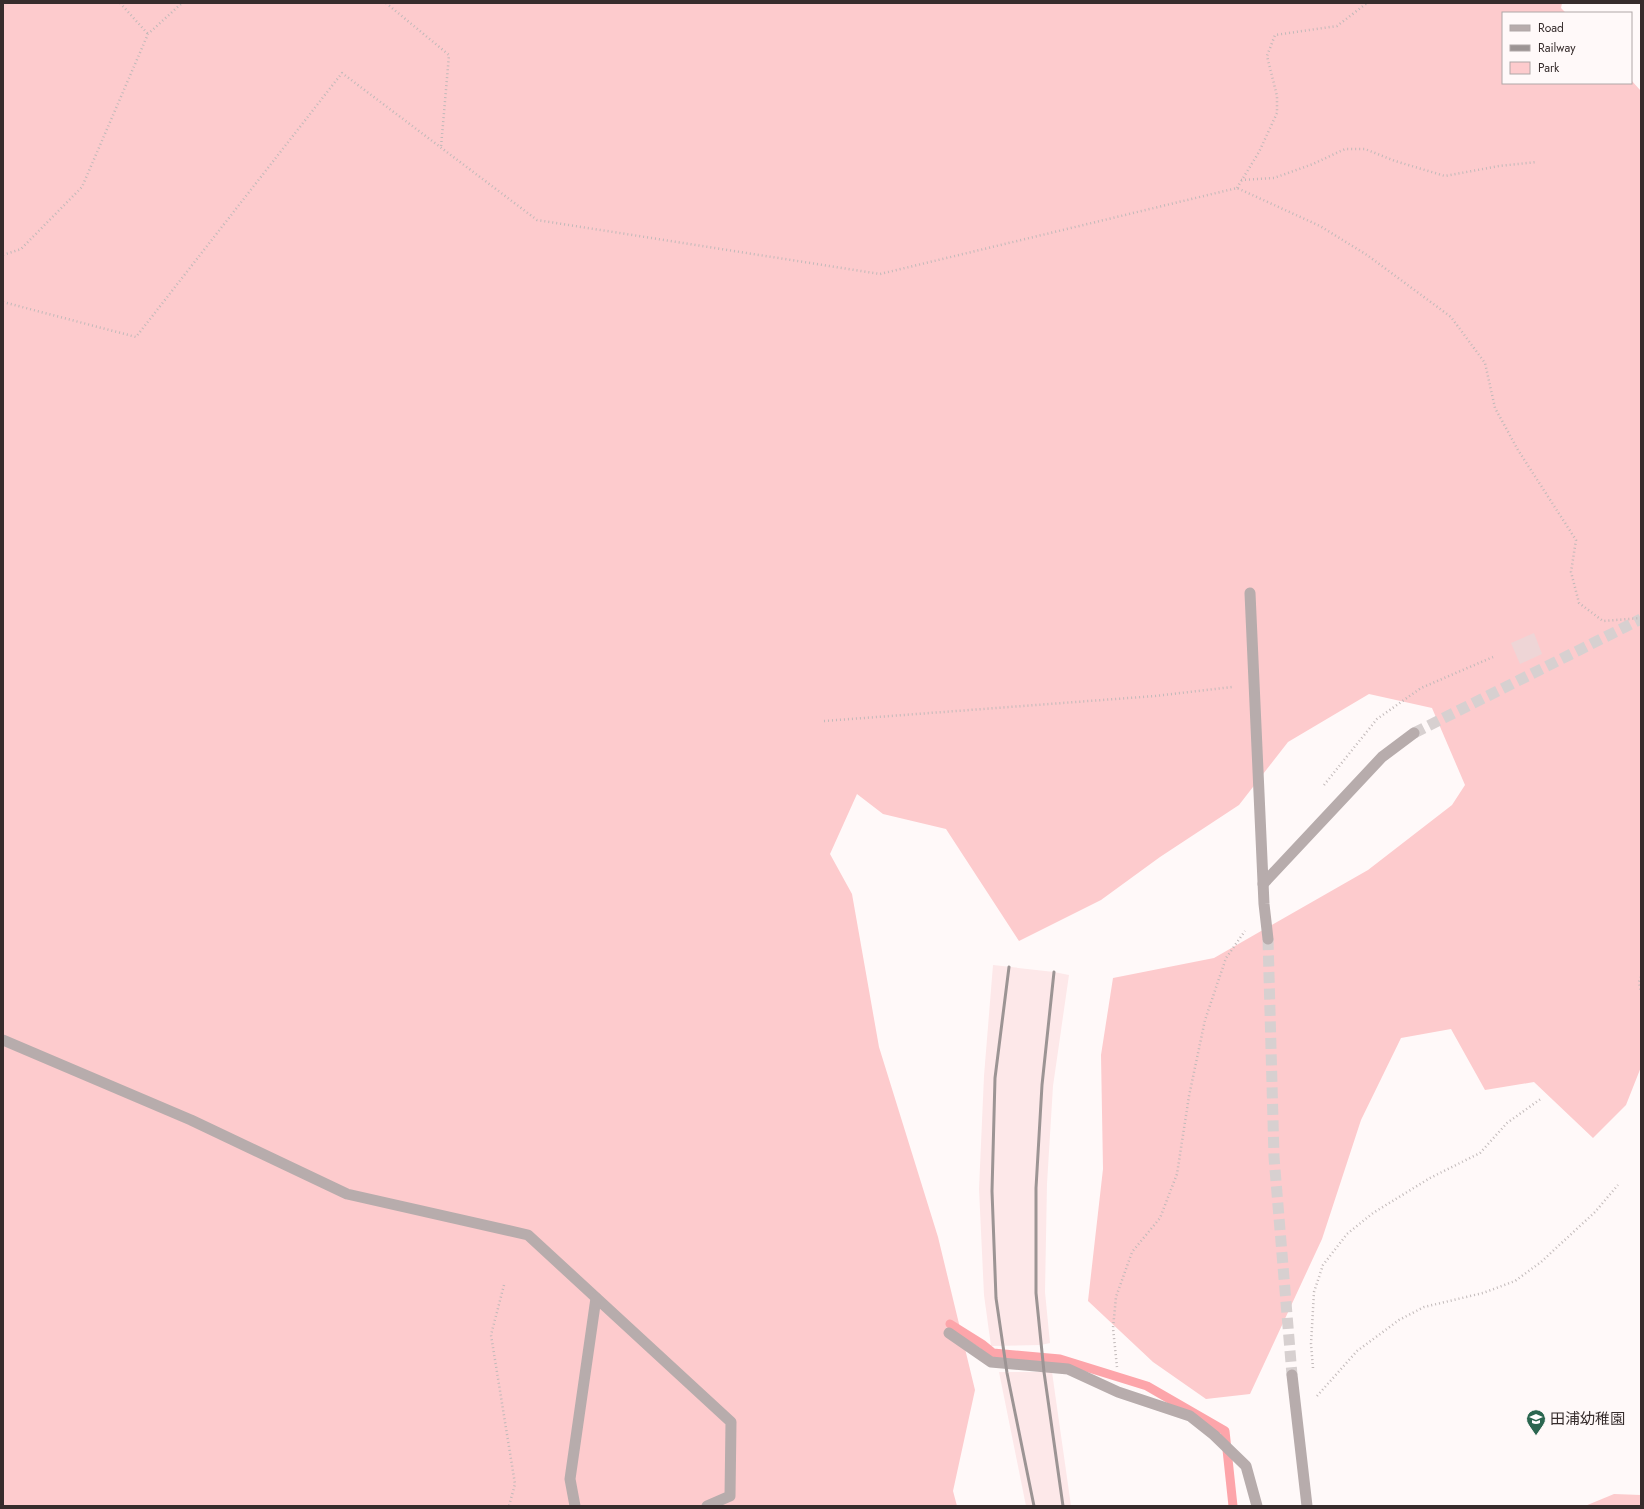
<svg xmlns="http://www.w3.org/2000/svg" width="1644" height="1509" viewBox="0 0 1644 1509" font-family="Jost,'Noto Sans JP',sans-serif">
<style>
.built{fill:#fde8e9}
.green{fill:#fdcbcd}
.lines{fill:none;stroke-linecap:round;stroke-linejoin:round}
.stream{stroke:#fda5aa;stroke-width:9}
.building{fill:#eed5d6}
.minor-tunnel{stroke:#d7d0d0;stroke-width:11;stroke-dasharray:11 5.5;stroke-linecap:butt}
.path{stroke:#c1b9b9;stroke-width:2.5;stroke-dasharray:1 3;stroke-linecap:butt}
.service{stroke:#b7acac;stroke-width:11}
.minor{stroke:#b7acac;stroke-width:11}
.rail{stroke:#9c9494;stroke-width:3}
.labels{text-anchor:middle;dominant-baseline:central;stroke-width:3.5;stroke-linejoin:round;paint-order:stroke}
.poi-label{font-size:15px;fill:#362c2c;stroke:#fff9f9;text-anchor:start}
</style>
<rect width="100%" height="100%" fill="#fff9f9"/>
<g class="built">
<polygon points="993,965 1054,972 1069,975 1053,1086 1047,1184 1045,1292 1050,1343 1041,1345 991,1346 984,1295 979,1189 984,1076"/>
<polygon points="999,1372 1052,1372 1071,1506 1026,1506"/>
</g>
<g class="green">
<polygon points="3,3 1562,3 1561,8 1566,13 1503,13 1503,83 1631,83 1631,80 1641,91 1641,1067 1626,1105 1593,1138 1534,1082 1485,1090 1451,1029 1401,1038 1361,1120 1322,1239 1250,1394 1206,1399 1153,1362 1088,1301 1103,1169 1101,1055 1113,978 1214,958 1368,870 1452,805 1465,785 1432,708 1369,694 1288,742 1239,805 1160,857 1101,900 1019,941 946,829 883,814 857,794 830,854 852,894 879,1047 938,1237 975,1390 953,1491 957,1506 3,1506"/>
<polygon points="1614,1494 1641,1495 1641,1506 1585,1506"/>
</g>
<g class="lines">
<polyline class="stream" points="950,1324 982,1344 993,1353 1060,1359 1147,1386 1225,1431 1233,1506"/>
</g>
<polygon class="building" points="1534,633 1542,654 1520,664 1511,643"/>
<g class="lines">
<g class="minor-tunnel">
<polyline points="1414,733 1641,619"/>
<polyline points="1268,939 1274,1157 1292,1375"/>
</g>
<g class="path">
<polyline points="120,3 148,34"/>
<polyline points="386,3 449,55 441,147"/>
<polyline points="1241,180 1274,178 1313,164 1345,149 1365,149 1395,161 1445,176 1499,166 1537,162"/>
<polyline points="1237,188 1259,152 1277,113 1277,96 1267,56 1275,35 1337,26 1367,3"/>
<polyline points="3,255 21,249 82,187 148,34 182,3"/>
<polyline points="3,302 136,337 342,73 537,220 880,274 1237,188 1320,226 1367,255 1451,317 1485,363 1495,408 1518,450 1576,540 1571,572 1579,603 1603,621 1641,618"/>
<polyline points="824,721 1155,696 1232,687"/>
<polyline points="1324,785 1377,719 1421,688 1493,657"/>
<polyline points="1641,977 1639,982 1641,992"/>
<polyline points="504,1285 491,1335 515,1484 509,1506"/>
<polyline points="1117,1367 1113,1328 1116,1297 1132,1252 1160,1218 1177,1174 1189,1096 1205,1020 1226,958 1245,931"/>
<polyline points="1313,1368 1311,1344 1314,1292 1323,1265 1347,1234 1373,1213 1430,1178 1480,1153 1507,1123 1542,1098"/>
<polyline points="1317,1396 1357,1351 1399,1320 1424,1307 1483,1293 1515,1281 1541,1262 1595,1212 1618,1185"/>
</g>
<g class="service">
<polyline points="3,1040 191,1120 347,1194 528,1235 731,1422 730,1496 707,1506"/>
<polyline points="949,1333 991,1362 1068,1369 1118,1392 1190,1416 1214,1435 1246,1466 1257,1506"/>
<polyline points="575,1506 570,1479 596,1298"/>
</g>
<g class="minor">
<polyline points="1250,593 1264,904 1268,939"/>
<polyline points="1263,884 1382,757 1414,733"/>
<polyline points="1292,1375 1307,1506"/>
</g>
<g class="rail">
<polyline points="1009,967 995,1078 992,1191 996,1298 1007,1373 1034,1506"/>
<polyline points="1054,972 1042,1085 1036,1188 1036,1293 1044,1372 1063,1506"/>
</g>
</g>
<defs>
<g id="school-pin" transform="scale(1)"><path d="M0 17L-7.5 6A9.5 9.5 0 1 1 7.5 6Z" fill="#2b6650" stroke="#fff9f9"/><path d="M0-5L7-2L0 1L-7-2ZM-4 1L0 2.5L4 1V4Q0 6-4 4Z" fill="#fff"/></g>
</defs>
<g fill-rule="evenodd">
<use href="#school-pin" x="1536" y="1419"/>
</g>
<g class="labels">
<g class="poi-label">
<text x="1550" y="1419">田浦幼稚園</text>
</g>
</g>
<rect width="1644" height="1509" fill="none" stroke="#362c2c" stroke-width="8"/>
<rect x="1502" y="12" width="130" height="72" fill="#fff9f9" stroke="#afa7a7"/>
<rect x="1510" y="25" width="20" height="6" fill="#b7acac" stroke="#afa7a7"/>
<text x="1538" y="32" font-size="12" fill="#362c2c">Road</text>
<rect x="1510" y="45" width="20" height="6" fill="#9c9494" stroke="#afa7a7"/>
<text x="1538" y="52" font-size="12" fill="#362c2c">Railway</text>
<rect x="1510" y="62" width="20" height="12" fill="#fdcbcd" stroke="#afa7a7"/>
<text x="1538" y="72" font-size="12" fill="#362c2c">Park</text>
</svg>
